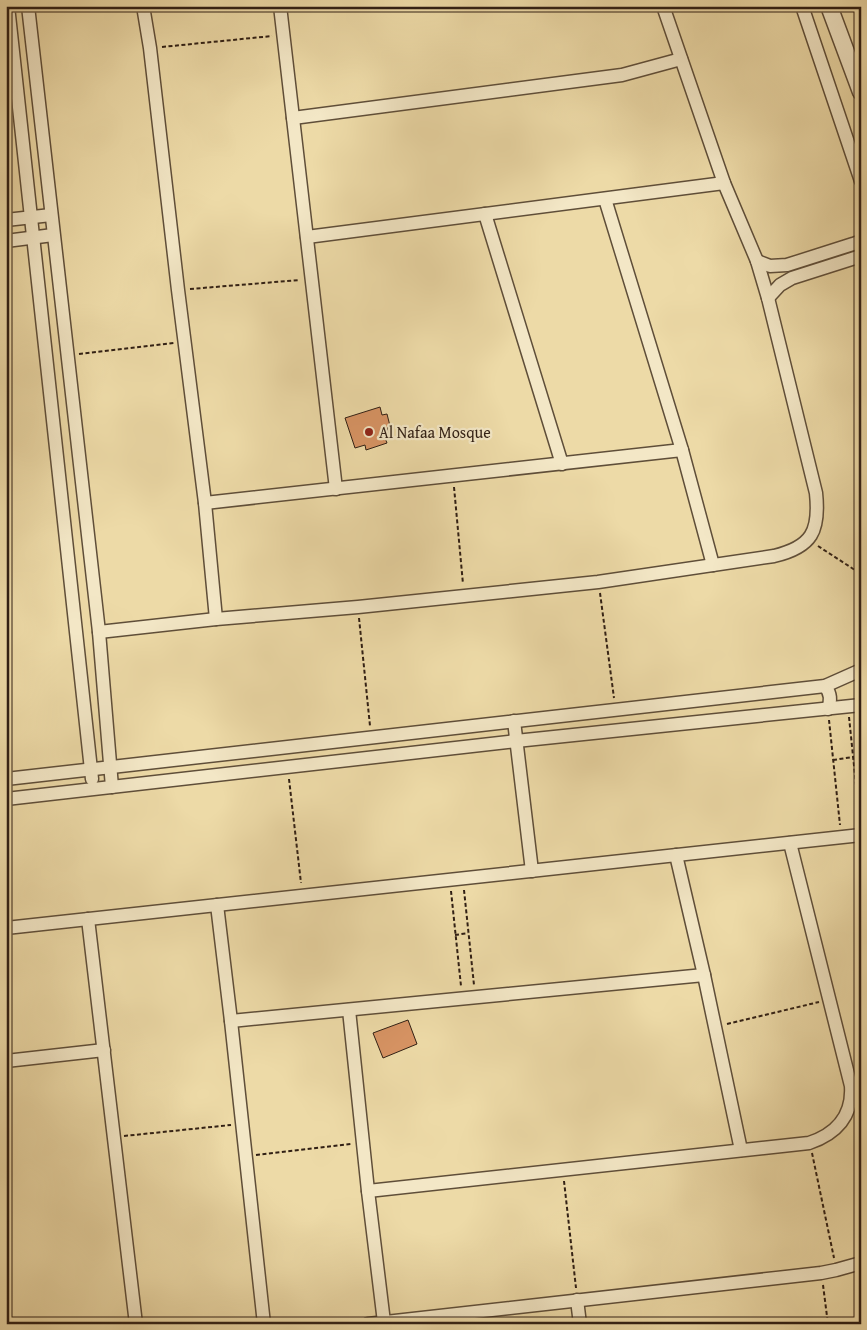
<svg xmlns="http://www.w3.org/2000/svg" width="867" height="1330" viewBox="0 0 867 1330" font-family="'Gentium Book Plus',serif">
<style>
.building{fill:#d89464;stroke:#301f14}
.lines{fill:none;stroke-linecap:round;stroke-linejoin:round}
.minor-casing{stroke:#5f4e39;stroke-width:15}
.tertiary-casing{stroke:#5f4e39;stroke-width:19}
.path{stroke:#301f14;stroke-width:2;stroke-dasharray:4 2.5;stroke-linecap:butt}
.minor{stroke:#f3e7c6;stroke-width:12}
.tertiary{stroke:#f3e7c6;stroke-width:16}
.poi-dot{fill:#8f2418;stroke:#f3e7c6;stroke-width:2}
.labels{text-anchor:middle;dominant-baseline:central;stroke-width:4.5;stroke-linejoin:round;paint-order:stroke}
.poi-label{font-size:16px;fill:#301f14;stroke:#f3e7c6;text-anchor:start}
</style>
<rect width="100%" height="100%" fill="#eddaa7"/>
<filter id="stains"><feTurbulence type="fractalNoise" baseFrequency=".004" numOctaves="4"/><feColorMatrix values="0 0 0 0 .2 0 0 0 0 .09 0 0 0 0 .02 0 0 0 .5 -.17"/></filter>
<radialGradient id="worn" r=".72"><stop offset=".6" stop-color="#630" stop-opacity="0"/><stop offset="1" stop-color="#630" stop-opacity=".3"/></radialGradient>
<g class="building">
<polygon points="380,407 382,415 387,414 390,426 387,428 390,437 385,438 387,443 366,450 365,445 355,448 345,418"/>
<polygon points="408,1020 417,1044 383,1058 373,1033"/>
</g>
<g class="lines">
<g class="minor-casing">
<g id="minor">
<polyline points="8,6 92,779"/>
<polyline points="28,6 99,632 112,787"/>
<polyline points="143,6 150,48 178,290 205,503 216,619"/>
<polyline points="280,6 336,489"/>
<polyline points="802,6 861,181"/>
<polyline points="293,118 622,75 681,59"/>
<polyline points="605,199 682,450 713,565"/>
<polyline points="485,214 562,464"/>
<polyline points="6,220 51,215"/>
<polyline points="307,237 724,183"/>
<polyline points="6,241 53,235"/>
<polyline points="757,261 770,266 787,265 853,244 861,241"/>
<polyline points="768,298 780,285 792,278 861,256"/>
<polyline points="205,503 682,450"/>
<path d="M 99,632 L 216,619 L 358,607 L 598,582 L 774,556 C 812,547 820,531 816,493 L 768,298 L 757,261 L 724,183 L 663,6"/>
<path d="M 825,686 C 831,694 831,700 828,709"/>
<polyline points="514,721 532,871"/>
<polyline points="6,779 825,686 861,670"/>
<polyline points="6,799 516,741 861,705"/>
<polyline points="676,855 704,975 741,1150"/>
<polyline points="217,905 231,1021 264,1324"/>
<polyline points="88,919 136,1324"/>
<polyline points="6,928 861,835"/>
<polyline points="349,1010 368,1191 384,1322"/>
<polyline points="231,1021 704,975"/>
<polyline points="6,1061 104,1050"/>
<path d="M 368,1191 L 809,1143 C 836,1134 853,1116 851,1086 L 790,843"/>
<polyline points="577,1300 580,1324"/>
<polyline points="368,1324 821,1273 836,1270 861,1263"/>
</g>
</g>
<g class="tertiary-casing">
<polyline id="tertiary" points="829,6 861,92"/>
</g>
<g class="path">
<polyline points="162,47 272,36"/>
<polyline points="190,289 300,280"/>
<polyline points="79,354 174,343"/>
<polyline points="454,487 463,584"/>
<polyline points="818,546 861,574"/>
<polyline points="600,593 614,698"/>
<polyline points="359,618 370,726"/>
<polyline points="849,717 860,824"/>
<polyline points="829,720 840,825"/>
<polyline points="833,760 853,757"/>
<polyline points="289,779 301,883"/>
<polyline points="464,890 474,985"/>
<polyline points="451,891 461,986"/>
<polyline points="455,935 468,933"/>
<polyline points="727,1024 819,1002"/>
<polyline points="124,1136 231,1125"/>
<polyline points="812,1153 834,1258"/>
<polyline points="256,1155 351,1144"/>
<polyline points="564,1181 576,1288"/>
<polyline points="823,1285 828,1324"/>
</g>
<use href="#minor" class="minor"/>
<use href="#tertiary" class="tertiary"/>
</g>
<circle class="poi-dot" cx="369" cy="432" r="5"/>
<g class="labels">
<g class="poi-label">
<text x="379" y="432">Al Nafaa Mosque</text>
</g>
</g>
<rect width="867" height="1330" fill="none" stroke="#eddaa7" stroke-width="25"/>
<rect x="8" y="8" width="852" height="1315" fill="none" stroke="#301f14" stroke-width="2.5"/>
<rect x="12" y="12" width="842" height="1305" fill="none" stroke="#301f14"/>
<rect width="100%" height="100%" filter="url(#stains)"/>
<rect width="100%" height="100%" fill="url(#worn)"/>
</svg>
